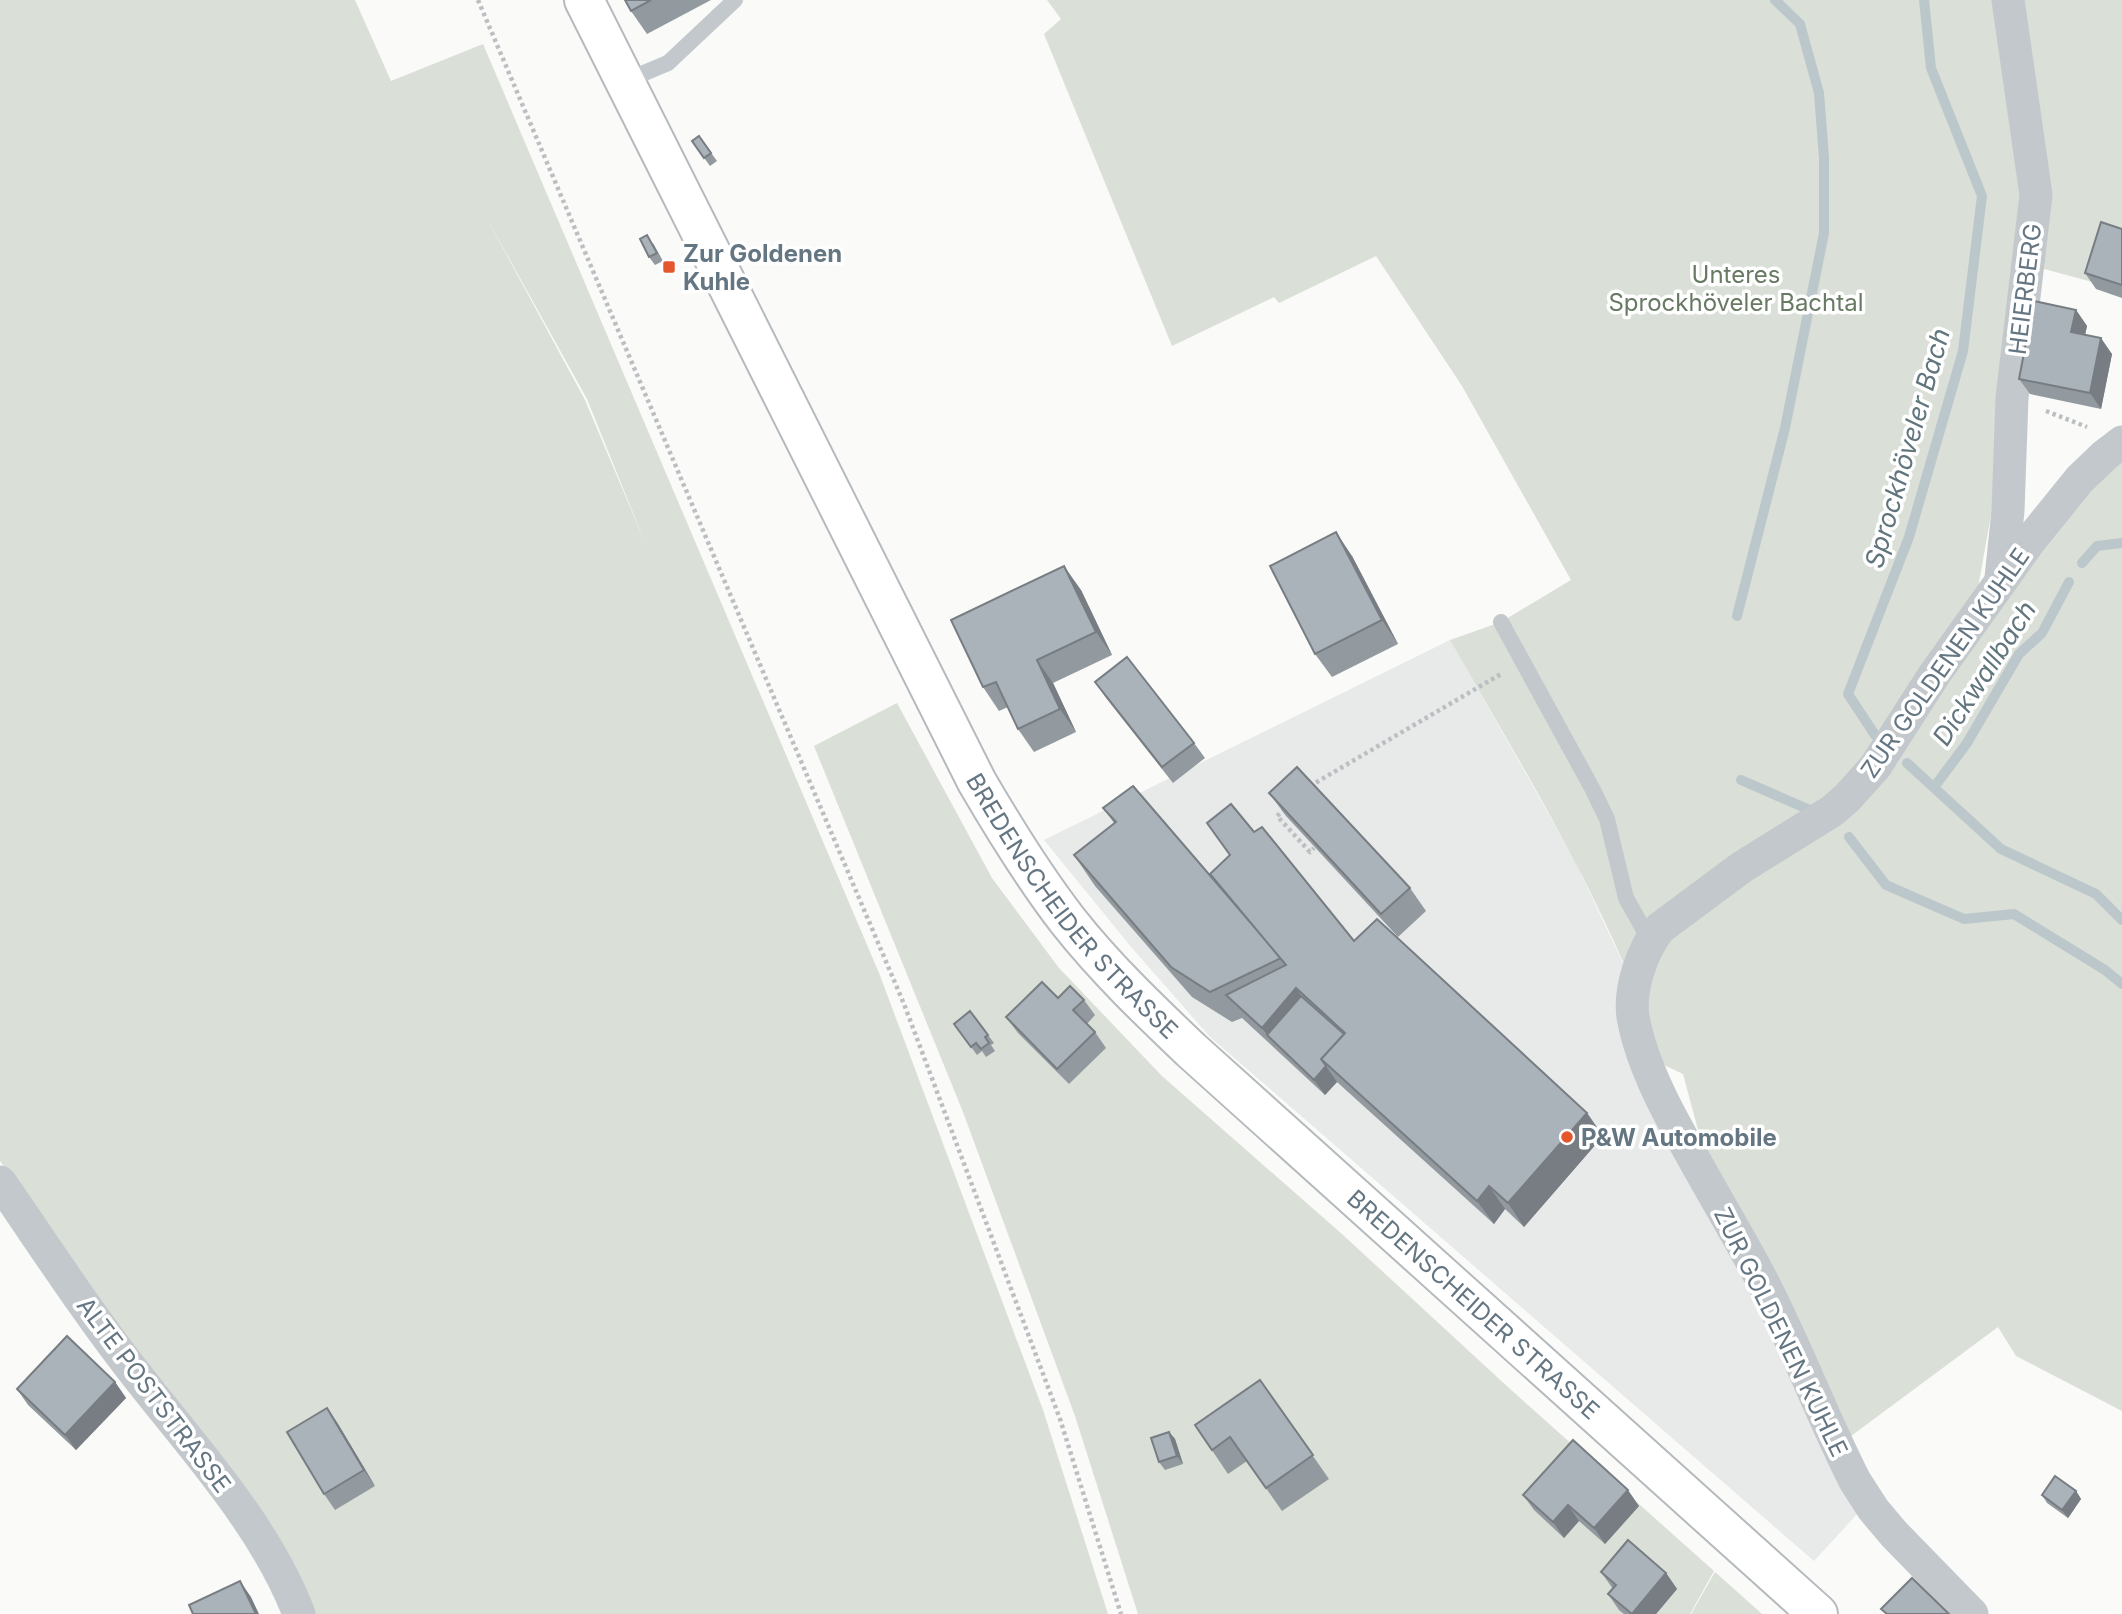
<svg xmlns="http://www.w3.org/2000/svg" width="2122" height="1614" viewBox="0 0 2122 1614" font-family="Inter,sans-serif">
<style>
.built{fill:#e8e9e9}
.green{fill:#dadfd7;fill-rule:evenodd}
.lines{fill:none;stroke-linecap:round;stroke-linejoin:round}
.stream{stroke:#bbc7cb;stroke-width:10}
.primary-casing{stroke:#b5babe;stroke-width:42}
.path{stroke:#bbbfc2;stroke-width:4.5;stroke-dasharray:3.5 3.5;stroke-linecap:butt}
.service{stroke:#c3c8cc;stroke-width:16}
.minor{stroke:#c3c8cc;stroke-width:33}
.primary{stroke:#fff;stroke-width:38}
.wall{fill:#929a9f}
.shaded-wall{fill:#777d82}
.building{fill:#aab3b9;stroke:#777d82;stroke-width:2}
.poi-dot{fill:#e4572e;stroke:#fff;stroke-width:2.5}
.labels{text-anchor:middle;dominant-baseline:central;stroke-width:7;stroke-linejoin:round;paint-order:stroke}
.poi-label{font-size:24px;font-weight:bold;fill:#657683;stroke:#fff;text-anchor:start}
.park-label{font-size:24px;fill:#687a64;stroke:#fff}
.street-label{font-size:24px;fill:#657683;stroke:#fff}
.water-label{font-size:26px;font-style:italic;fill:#60757c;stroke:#fff}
</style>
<rect width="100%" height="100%" fill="#fafaf8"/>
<polygon class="built" points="1450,640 1573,857 1644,1008 1694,1156 1859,1512 1814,1561 1210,1037 1132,948 1044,840"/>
<g class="green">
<path d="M 0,0 L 355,0 L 391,81 L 483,44 L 879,973 L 1043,1410 L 1108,1614 L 313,1614 L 159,1389 L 171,1380 L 159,1388 L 0,1161 ZM 485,215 L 587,399 L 646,545 L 585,400 Z"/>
<path d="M 1047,0 L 2003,0 L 2030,197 L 2021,347 L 1976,599 L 2122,436 L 2122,1411 L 2016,1356 L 1998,1327 L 1847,1439 L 1704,1152 L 1683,1074 L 1662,1064 C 1613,913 1528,777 1450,640 L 1501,622 L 1571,580 L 1462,386 L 1376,256 L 1279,303 L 1274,297 L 1172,346 L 1044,34 L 1061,19 Z"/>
<polygon points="2011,0 2122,0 2122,290 2033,266"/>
<polygon points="897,703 992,878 1059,968 1162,1076 1343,1235 1509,1388 1714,1571 1690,1614 1138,1614 1075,1416 963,1112 814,746"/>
<polygon points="1715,1572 1762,1614 1691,1614"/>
</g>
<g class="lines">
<g class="stream">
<polyline points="2082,563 2097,546 2122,543"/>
<polyline points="1737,616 1785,428 1824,233 1824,158 1819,93 1800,24 1775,0"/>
<polyline points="1875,735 1848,694 1909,537 1963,351 1982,196 1931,68 1924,0"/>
<polyline points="1907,763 2001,849 2096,894 2122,920"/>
<polyline points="1741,780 1810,810"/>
<polyline points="1935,786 1967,743 2019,654 2042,633 2069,582"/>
<polyline points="1849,837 1886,885 1964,919 2014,914 2105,970 2122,984"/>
</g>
<g class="primary-casing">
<g id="primary">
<path id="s1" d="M 584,0 L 977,782 C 1005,830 1034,877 1068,921 C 1105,968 1148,1009 1191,1050 L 1818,1614"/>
</g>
</g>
<g class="path">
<polyline points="478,0 904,1004 1060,1419 1121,1614"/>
<polyline points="2046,411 2087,427"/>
<polyline points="1310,786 1501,674"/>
<polyline points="1285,809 1277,816 1310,852 1314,848"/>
</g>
<g class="service">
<polyline points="625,81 668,63 735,0"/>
<polyline points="1501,622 1593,790 1607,819 1626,898 1650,941"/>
</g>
<g class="minor">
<polyline points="2001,578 2008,511 2012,398 2036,195 2008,0"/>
<path d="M 0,1182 C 45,1247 89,1315 138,1377 C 195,1450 266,1527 299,1614"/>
<path d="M 1972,1614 L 1894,1534 L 1873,1509 L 1855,1481 C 1820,1412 1793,1338 1756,1269 C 1731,1223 1703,1177 1678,1130 C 1659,1096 1640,1057 1633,1017 C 1629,989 1642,950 1660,928 L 1742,867 L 1832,811 L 1847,798 L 1875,767 L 1934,675 L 2029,542 L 2079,480 L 2105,455 L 2122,442"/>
</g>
<use href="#primary" class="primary"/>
</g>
<g class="wall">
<polygon points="625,0 711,0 647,34 631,11"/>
<polygon points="699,136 717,161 710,166 692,141"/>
<polygon points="2122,229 2122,298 2096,289 2085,273"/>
<polygon points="653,243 663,261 655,265 649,257"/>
<polygon points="2076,310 2087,326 2085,335 2112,354 2101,409 2030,394 2019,379"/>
<polygon points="1352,556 1398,644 1332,677 1315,654"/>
<polygon points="1081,590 1112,655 1053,683 1076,732 1034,752 1018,729 1008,707 999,711 983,687"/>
<polygon points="1095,682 1194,743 1205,758 1173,783 1106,698"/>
<polygon points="1269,793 1410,888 1426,911 1398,937 1286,816"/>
<polygon points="1103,808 1214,880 1230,855 1207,823 1254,832 1354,941 1587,1113 1603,1136 1524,1227 1505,1209 1494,1224 1337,1082 1325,1095 1242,1018 1232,1022 1192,997 1095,886 1074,855 1114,823"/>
<polygon points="1058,998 1084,1000 1095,1015 1087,1024 1095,1032 1106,1048 1069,1084 1018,1033 1006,1017"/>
<polygon points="970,1011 994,1043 991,1045 995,1051 986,1057 982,1051 977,1055 954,1024"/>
<polygon points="1260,1380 1329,1479 1282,1511 1247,1461 1228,1474 1195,1425"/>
<polygon points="115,1382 126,1398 76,1450 28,1405 17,1389"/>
<polygon points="327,1408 338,1424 375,1486 335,1510 324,1494"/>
<polygon points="1169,1432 1175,1439 1183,1464 1165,1470 1159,1462"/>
<polygon points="2076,1491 2081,1499 2068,1518 2047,1503 2042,1495"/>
<polygon points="1523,1495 1639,1506 1605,1544 1579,1521 1564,1538 1534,1510"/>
<polygon points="1601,1572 1666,1573 1677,1589 1656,1614 1624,1614 1619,1610 1608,1594 1613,1589"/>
</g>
<g class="shaded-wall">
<polygon points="2076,310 2087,326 2082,348 2071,332"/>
<polygon points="2101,338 2112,354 2101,409 2090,393"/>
<polygon points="1336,532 1352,556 1398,644 1382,620"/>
<polygon points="1064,566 1081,590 1112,655 1096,632"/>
<polygon points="1037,660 1053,683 1076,732 1060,709"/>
<polygon points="1296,988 1312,1012 1267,1035 1262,1028"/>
<polygon points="1326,1066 1337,1082 1325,1095 1314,1080"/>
<polygon points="1587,1113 1603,1136 1524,1227 1508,1203"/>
<polygon points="1489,1186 1505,1209 1494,1224 1477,1201"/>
<polygon points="115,1382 126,1398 76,1450 65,1435"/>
<polygon points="327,1408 338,1424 375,1486 364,1470"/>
<polygon points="1169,1432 1175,1439 1183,1464 1177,1456"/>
<polygon points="1628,1490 1639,1506 1605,1544 1594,1528"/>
<polygon points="2076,1491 2081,1499 2068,1518 2062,1510"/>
<polygon points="1568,1505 1579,1521 1564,1538 1553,1522"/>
<polygon points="1666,1573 1677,1589 1656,1614 1632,1614"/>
<polygon points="240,1581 251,1597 259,1614 256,1614"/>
</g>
<g class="building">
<polygon points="625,0 651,0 631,11"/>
<polygon points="699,136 711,153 704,158 692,141"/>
<polygon points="2101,222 2122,229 2122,285 2085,273"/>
<polygon points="647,235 657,253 649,257 640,239"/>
<polygon points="2034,301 2076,310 2071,332 2101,338 2090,393 2019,379"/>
<polygon points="1336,532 1382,620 1315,654 1270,566"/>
<polygon points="1064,566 1096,632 1037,660 1060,709 1018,729 996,682 983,687 951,620"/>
<polygon points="1127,657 1194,743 1162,767 1095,682"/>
<polygon points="1297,767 1410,888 1381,914 1269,793"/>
<polygon points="1133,786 1281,958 1210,992 1171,967 1074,855 1116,822 1103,808"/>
<polygon points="1231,804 1254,832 1262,827 1354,941 1377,919 1587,1113 1508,1203 1489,1186 1477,1201 1321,1059 1345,1033 1296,988 1262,1028 1226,995 1286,965 1210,874 1230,855 1207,823"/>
<polygon points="1042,982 1058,998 1070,986 1084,1000 1073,1010 1095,1032 1057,1069 1006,1017"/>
<polygon points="1301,996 1344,1034 1321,1059 1326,1066 1314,1080 1267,1035"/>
<polygon points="970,1011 988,1035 985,1037 989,1043 981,1049 976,1043 971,1047 954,1024"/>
<polygon points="67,1336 115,1382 65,1435 17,1389"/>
<polygon points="1260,1380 1313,1455 1266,1488 1230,1437 1212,1450 1195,1425"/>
<polygon points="327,1408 364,1470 324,1494 287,1432"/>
<polygon points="1169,1432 1177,1456 1159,1462 1151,1438"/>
<polygon points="1573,1440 1628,1490 1594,1528 1568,1505 1553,1522 1523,1495"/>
<polygon points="2055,1476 2076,1491 2062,1510 2042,1495"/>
<polygon points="1628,1540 1666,1573 1632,1614 1608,1594 1616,1585 1601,1572"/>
<polygon points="1912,1578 1949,1614 1887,1614 1881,1609"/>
<polygon points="240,1581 256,1614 193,1614 189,1605"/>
</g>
<g class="poi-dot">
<rect x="662" y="260" width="14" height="14" rx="3.5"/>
<circle cx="1567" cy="1137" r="7"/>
</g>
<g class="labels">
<g class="poi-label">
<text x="683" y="253">Zur Goldenen<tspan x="683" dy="28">Kuhle</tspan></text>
<text x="1581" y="1137">P&amp;W Automobile</text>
</g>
<g class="park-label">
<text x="1736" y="274">Unteres<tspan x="1736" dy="28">Sprockhöveler Bachtal</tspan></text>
</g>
<g class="street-label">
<text transform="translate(2025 289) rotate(-83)">HEIERBERG</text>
<text transform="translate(1945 663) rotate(-55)">ZUR GOLDENEN KUHLE</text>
<text stroke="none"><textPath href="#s1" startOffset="1032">BREDENSCHEIDER STRASSE</textPath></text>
<text stroke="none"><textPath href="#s1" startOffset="1600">BREDENSCHEIDER STRASSE</textPath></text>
<text transform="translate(1781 1332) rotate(64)">ZUR GOLDENEN KUHLE</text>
<text transform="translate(154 1395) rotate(53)">ALTE POSTSTRASSE</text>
</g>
<g class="water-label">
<text transform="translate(1907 448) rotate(-74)">Sprockhöveler Bach</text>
<text transform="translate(1984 673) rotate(-57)">Dickwallbach</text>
</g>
</g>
</svg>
